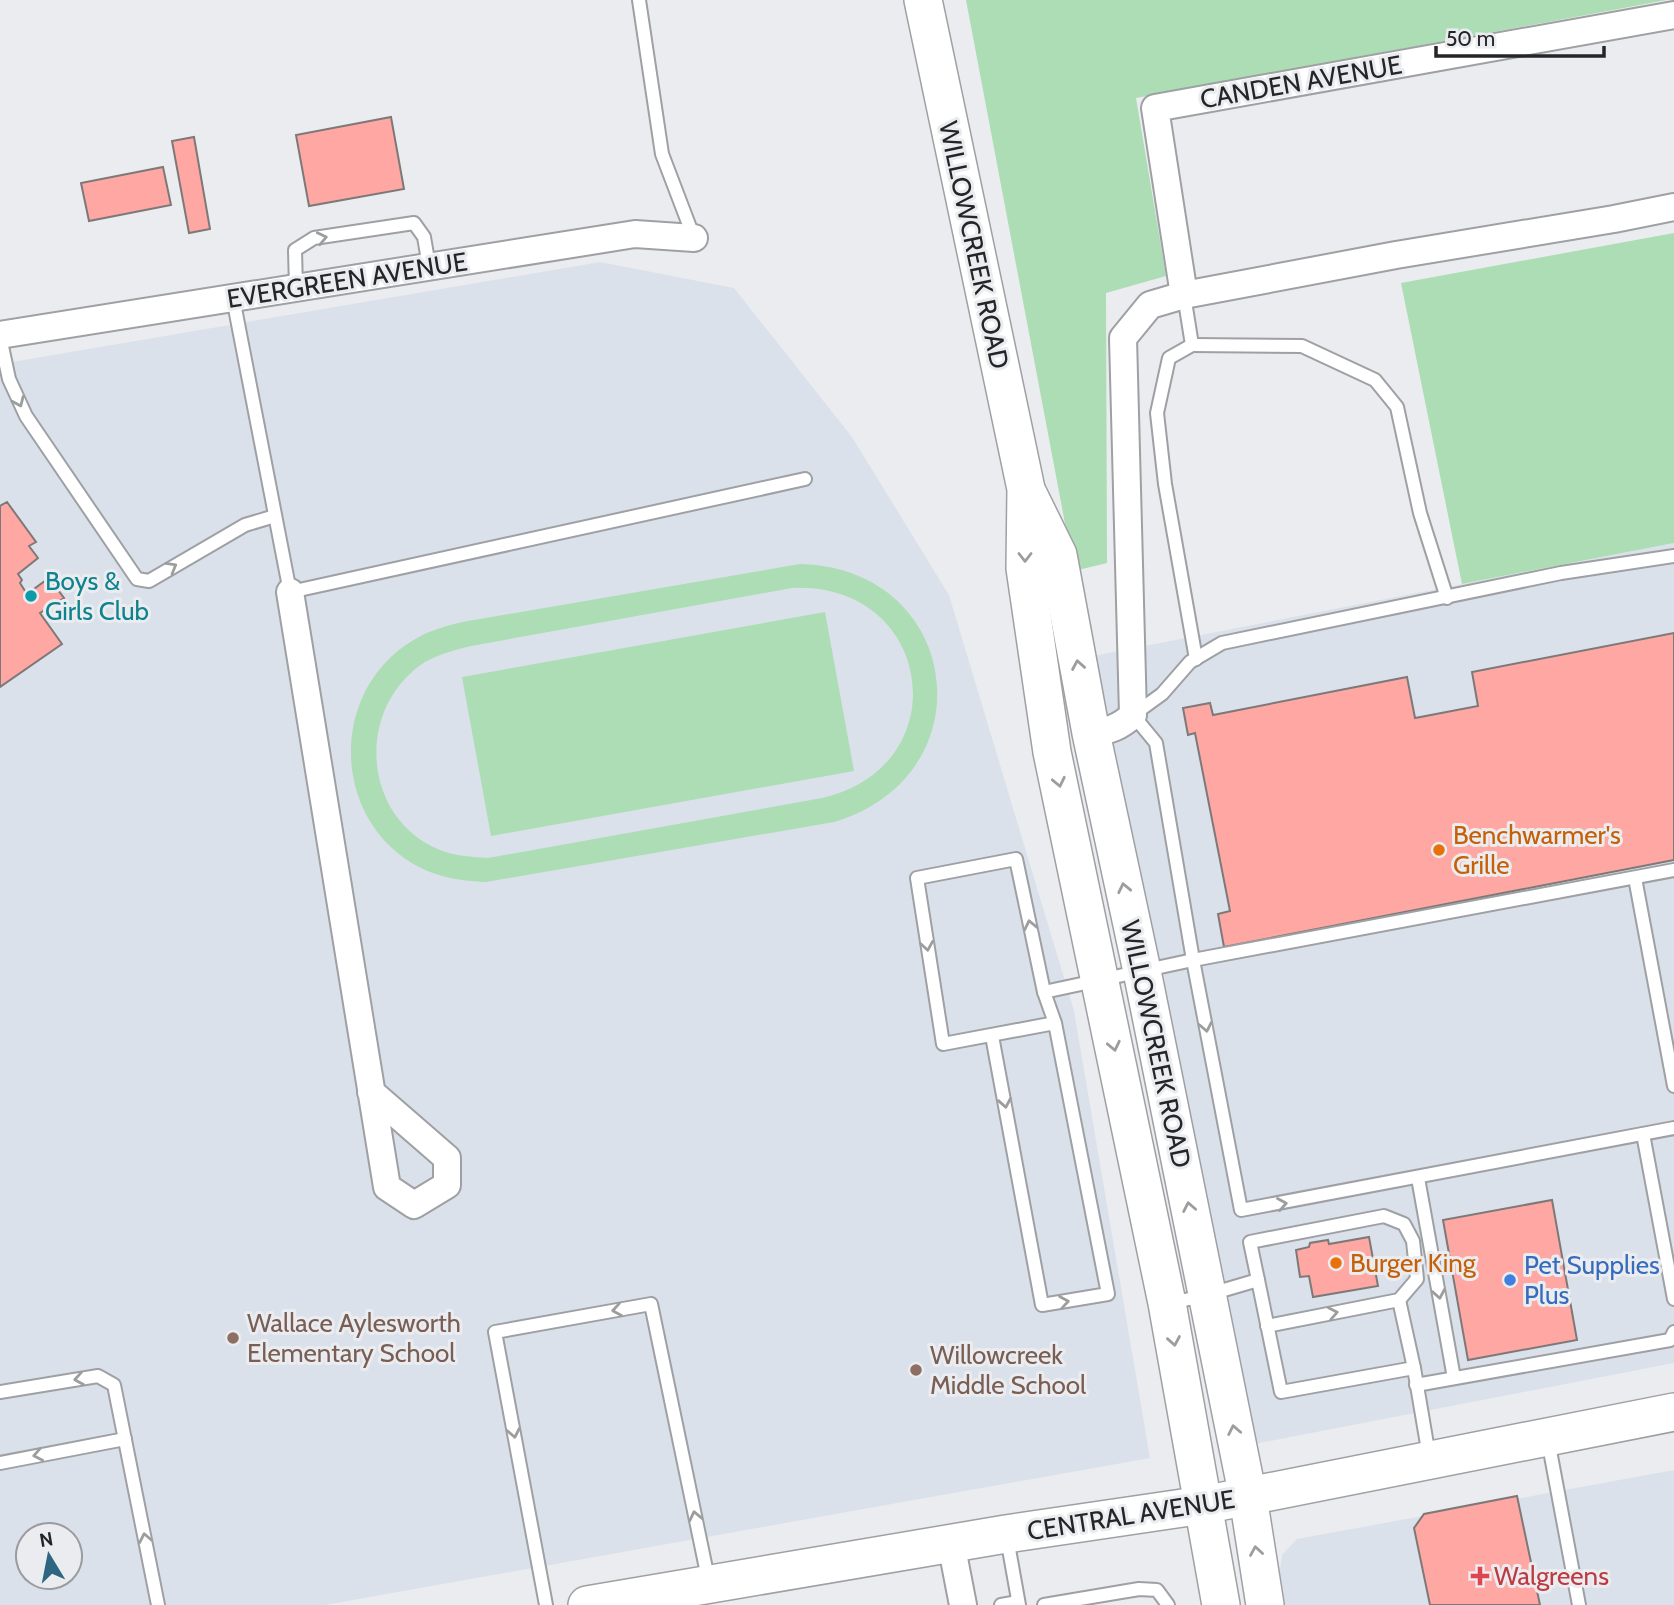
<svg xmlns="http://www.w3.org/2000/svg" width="1674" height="1605" viewBox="0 0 1674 1605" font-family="Cabin,sans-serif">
	<rect width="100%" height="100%" fill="#ebecef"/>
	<g fill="#dbe1ea" fill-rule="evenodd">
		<path d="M 600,262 L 734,288 L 852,437 L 949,595 L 1074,1011 L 1150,1458 L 325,1605 L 0,1605 L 0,364 ZM 28,1535 L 70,1535 L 70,1577 L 28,1577 Z"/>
		<path d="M 1674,543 L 1674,1363 L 1254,1444 L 1088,657 Z"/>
		<path d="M 1674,1470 L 1674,1605 L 1282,1605 L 1278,1584 L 1282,1555 L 1297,1539 Z"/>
	</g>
	<g fill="#acddb5" fill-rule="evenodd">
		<path d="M 966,0 L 1667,0 L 1136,98 L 1166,276 L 1106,293 L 1107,563 L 1074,571 Z"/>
		<path d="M 1674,233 L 1674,543 L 1462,584 L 1401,283 Z"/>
		<path d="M 800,564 C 963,568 989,776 834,822 L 486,882 C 462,881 440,878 419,867 C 331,821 328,692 412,641 C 429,630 448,625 468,621 ZM 792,588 C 935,582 959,767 822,798 L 488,858 C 471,857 456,856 440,850 C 361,818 355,707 425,662 C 439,654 455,650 471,646 Z"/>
		<path d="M 825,612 L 854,771 L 491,836 L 462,677 Z"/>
	</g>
	<g fill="#ffa7a2" stroke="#7d7979" stroke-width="2">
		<path d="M 391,117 L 404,189 L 309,206 L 296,135 Z"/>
		<path d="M 194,137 L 210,229 L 189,233 L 172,141 Z"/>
		<path d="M 163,167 L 171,205 L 89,221 L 81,183 Z"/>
		<path d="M 7,502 L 36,542 L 29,546 L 38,558 L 18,574 L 22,580 L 20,583 L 27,594 L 49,578 L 64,598 L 40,613 L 62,644 L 0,687 L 0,506 Z"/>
		<path d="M 1674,633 L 1674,860 L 1224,947 L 1218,914 L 1230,911 L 1195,733 L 1188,735 L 1183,708 L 1210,703 L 1213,715 L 1407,677 L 1415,718 L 1478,706 L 1472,672 Z"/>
		<path d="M 1552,1200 L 1577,1340 L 1468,1360 L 1443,1220 Z"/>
		<path d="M 1369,1237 L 1378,1286 L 1313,1297 L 1309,1276 L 1300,1277 L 1296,1250 L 1309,1247 L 1310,1243 L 1328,1240 L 1329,1244 Z"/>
		<path d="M 1517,1496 L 1540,1605 L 1430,1605 L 1414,1528 L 1424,1514 Z"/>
	</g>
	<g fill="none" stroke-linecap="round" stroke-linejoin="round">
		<defs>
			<g id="lane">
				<path d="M 639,0 L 662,154 L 694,238"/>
				<path d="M 296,288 L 295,250 L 314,238 L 414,223 L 424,237 L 429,266"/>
				<path d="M 1184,295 L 1192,345 L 1169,358 L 1157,413 L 1165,484 L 1196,659"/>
				<path d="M 233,298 L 290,592 L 805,479"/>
				<path d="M 0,337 L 9,379 L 26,416 L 137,579 L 149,581 L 245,525 L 275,516"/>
				<path d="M 1192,345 L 1302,346 L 1375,380 L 1397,407 L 1420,513 L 1447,598"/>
				<path d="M 1674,556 L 1561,573 L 1222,643 L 1190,662 L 1162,694 L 1133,715 L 1156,743 L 1193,960 L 1241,1210 L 1674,1128"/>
				<path d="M 1635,878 L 1674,1086"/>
				<path d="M 1044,992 L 1193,960 L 1674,870"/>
				<path d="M 992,1036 L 1042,1305 L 1108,1294 L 1055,1023 L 1044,992 L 1016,859 L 917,878 L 943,1044 L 1055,1023"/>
				<path d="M 1643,1134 L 1674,1299"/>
				<path d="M 1418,1178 L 1454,1378"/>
				<path d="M 1258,1280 L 1250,1242 L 1384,1216 L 1404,1224 L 1413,1241 L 1417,1279 L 1399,1300 L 1267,1326"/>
				<path d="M 1399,1300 L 1414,1368"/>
				<path d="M 1171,1303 L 1207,1295 L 1258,1280 L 1281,1392 L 1414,1368 L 1429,1456"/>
				<path d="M 1416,1385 L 1670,1340 L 1674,1332"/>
				<path d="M 0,1392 L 98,1376 L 114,1385 L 158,1605"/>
				<path d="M 1548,1440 L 1579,1605"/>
				<path d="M 0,1463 L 125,1439"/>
				<path d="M 1007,1538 L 1019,1605"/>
				<path d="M 546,1605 L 495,1332 L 651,1304 L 709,1583"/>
				<path d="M 1001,1605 L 1018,1602"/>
				<path d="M 1044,1605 L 1139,1589 L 1157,1590 L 1168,1605"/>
			</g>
			<g id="street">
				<path d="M 1184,295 L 1155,108 L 1674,15"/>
				<path d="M 0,335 L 635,234 L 694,238"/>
				<path d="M 290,592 L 387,1187 L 414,1205 L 447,1185 L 447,1158 L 371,1092"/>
				<path d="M 1091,733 C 1109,731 1120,727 1133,715 L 1123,338 L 1150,305 L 1184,295 L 1396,255 L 1614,219 L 1674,207"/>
				<path d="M 951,1543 L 963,1605"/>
			</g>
			<g id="secondary">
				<path d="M 923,0 L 1026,489 L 1025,568 L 1052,752 L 1167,1303 L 1221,1605"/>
				<path d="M 1029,496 L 1058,555 L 1091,733 L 1142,971 L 1248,1497 L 1265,1605"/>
				<path d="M 587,1605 L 1006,1534 L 1203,1505 L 1674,1412"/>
			</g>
		</defs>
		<use href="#lane" stroke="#9ea0a3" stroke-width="16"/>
		<use href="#street" stroke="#9ea0a3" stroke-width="30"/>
		<use href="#secondary" stroke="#9ea0a3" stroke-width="40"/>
		<use href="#lane" stroke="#fff" stroke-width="12"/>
		<use href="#street" stroke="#fff" stroke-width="26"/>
		<use href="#secondary" stroke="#fff" stroke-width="37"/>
	</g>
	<defs><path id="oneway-chevron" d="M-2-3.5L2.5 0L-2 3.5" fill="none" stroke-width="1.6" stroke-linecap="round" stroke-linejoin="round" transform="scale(1.75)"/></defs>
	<g stroke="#9c9d9d">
		<use href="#oneway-chevron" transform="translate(322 238) rotate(-12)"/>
		<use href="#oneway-chevron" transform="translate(19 402) rotate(66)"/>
		<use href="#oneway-chevron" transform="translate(1025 557) rotate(90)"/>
		<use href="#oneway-chevron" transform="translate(172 567) rotate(-30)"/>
		<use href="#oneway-chevron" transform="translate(1078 665) rotate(-100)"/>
		<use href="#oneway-chevron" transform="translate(1059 782) rotate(78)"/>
		<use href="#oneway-chevron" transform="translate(1124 888) rotate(-102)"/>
		<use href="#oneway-chevron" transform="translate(1030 925) rotate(-102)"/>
		<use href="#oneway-chevron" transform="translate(927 946) rotate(81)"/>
		<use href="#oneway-chevron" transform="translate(1206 1027) rotate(79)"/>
		<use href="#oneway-chevron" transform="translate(1114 1046) rotate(78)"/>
		<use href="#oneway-chevron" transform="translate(1005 1103) rotate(80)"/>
		<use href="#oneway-chevron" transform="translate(1282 1204) rotate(-10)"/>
		<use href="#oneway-chevron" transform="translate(1189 1207) rotate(-101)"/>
		<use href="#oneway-chevron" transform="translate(1439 1294) rotate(80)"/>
		<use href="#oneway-chevron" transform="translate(1064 1302) rotate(-9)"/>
		<use href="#oneway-chevron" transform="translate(617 1310) rotate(170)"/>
		<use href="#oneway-chevron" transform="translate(1333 1313) rotate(-11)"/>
		<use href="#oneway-chevron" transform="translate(1174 1341) rotate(80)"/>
		<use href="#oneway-chevron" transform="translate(79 1379) rotate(170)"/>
		<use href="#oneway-chevron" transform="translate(1234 1430) rotate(-101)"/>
		<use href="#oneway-chevron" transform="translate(514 1433) rotate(79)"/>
		<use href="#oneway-chevron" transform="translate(38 1455) rotate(169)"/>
		<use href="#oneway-chevron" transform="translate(695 1516) rotate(-102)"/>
		<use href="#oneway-chevron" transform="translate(145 1538) rotate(-101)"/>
		<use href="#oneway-chevron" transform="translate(1256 1551) rotate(-99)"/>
	</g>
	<circle fill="#0f9aa8" stroke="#ebecef" stroke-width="2.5" cx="31" cy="596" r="7"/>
	<g fill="#e8710a" stroke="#ebecef" stroke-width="2.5">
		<circle cx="1439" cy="850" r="7"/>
		<circle cx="1336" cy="1263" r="7"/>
	</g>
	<circle fill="#3f7fe0" stroke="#ebecef" stroke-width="2.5" cx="1510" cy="1280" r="7"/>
	<g fill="#8d6e63" stroke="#ebecef" stroke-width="2.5">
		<circle cx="233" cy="1338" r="7"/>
		<circle cx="916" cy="1370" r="7"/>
	</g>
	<path fill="#e0444e" stroke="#ebecef" stroke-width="2.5" d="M1476.5 1565.5h7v7h7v7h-7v7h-7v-7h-7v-7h7z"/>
	<g text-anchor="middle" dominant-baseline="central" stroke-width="6" stroke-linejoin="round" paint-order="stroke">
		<g font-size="26" fill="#242526" stroke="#ebecef">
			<text transform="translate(1301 82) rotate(-10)">CANDEN AVENUE</text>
			<text transform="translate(974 245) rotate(78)">WILLOWCREEK ROAD</text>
			<text transform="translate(347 280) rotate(-9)">EVERGREEN AVENUE</text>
			<text transform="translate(1156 1044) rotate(78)">WILLOWCREEK ROAD</text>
			<text transform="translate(1131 1515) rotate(-9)">CENTRAL AVENUE</text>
		</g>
		<g font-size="26" fill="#0d838f" stroke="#ebecef" text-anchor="start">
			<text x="45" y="581">Boys &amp;<tspan x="45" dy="30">Girls Club</tspan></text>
		</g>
		<g font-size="26" fill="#c56008" stroke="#ebecef" text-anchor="start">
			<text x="1453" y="835">Benchwarmer's<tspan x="1453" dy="30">Grille</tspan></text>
			<text x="1350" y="1263">Burger King</text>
		</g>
		<g font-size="26" fill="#366cbe" stroke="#ebecef" text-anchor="start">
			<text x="1524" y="1265">Pet Supplies<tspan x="1524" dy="30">Plus</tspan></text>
		</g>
		<g font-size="26" fill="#785e54" stroke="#ebecef" text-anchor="start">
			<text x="247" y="1323">Wallace Aylesworth<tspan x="247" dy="30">Elementary School</tspan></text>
			<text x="930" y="1355">Willowcreek<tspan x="930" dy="30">Middle School</tspan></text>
		</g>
		<g font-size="26" fill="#be3a42" stroke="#ebecef" text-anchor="start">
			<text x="1494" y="1576">Walgreens</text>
		</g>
	</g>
	<g transform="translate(49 1556) rotate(350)"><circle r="33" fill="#ebecef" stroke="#9b9c9f" stroke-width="2"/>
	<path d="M0-5L12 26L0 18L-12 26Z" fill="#2e6580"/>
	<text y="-10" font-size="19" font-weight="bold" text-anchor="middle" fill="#242526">N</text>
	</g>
	<path d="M1436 46v10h168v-10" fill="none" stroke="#242526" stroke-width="3.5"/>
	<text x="1446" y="46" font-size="21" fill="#242526" stroke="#ebecef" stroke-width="5" paint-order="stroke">50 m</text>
</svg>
